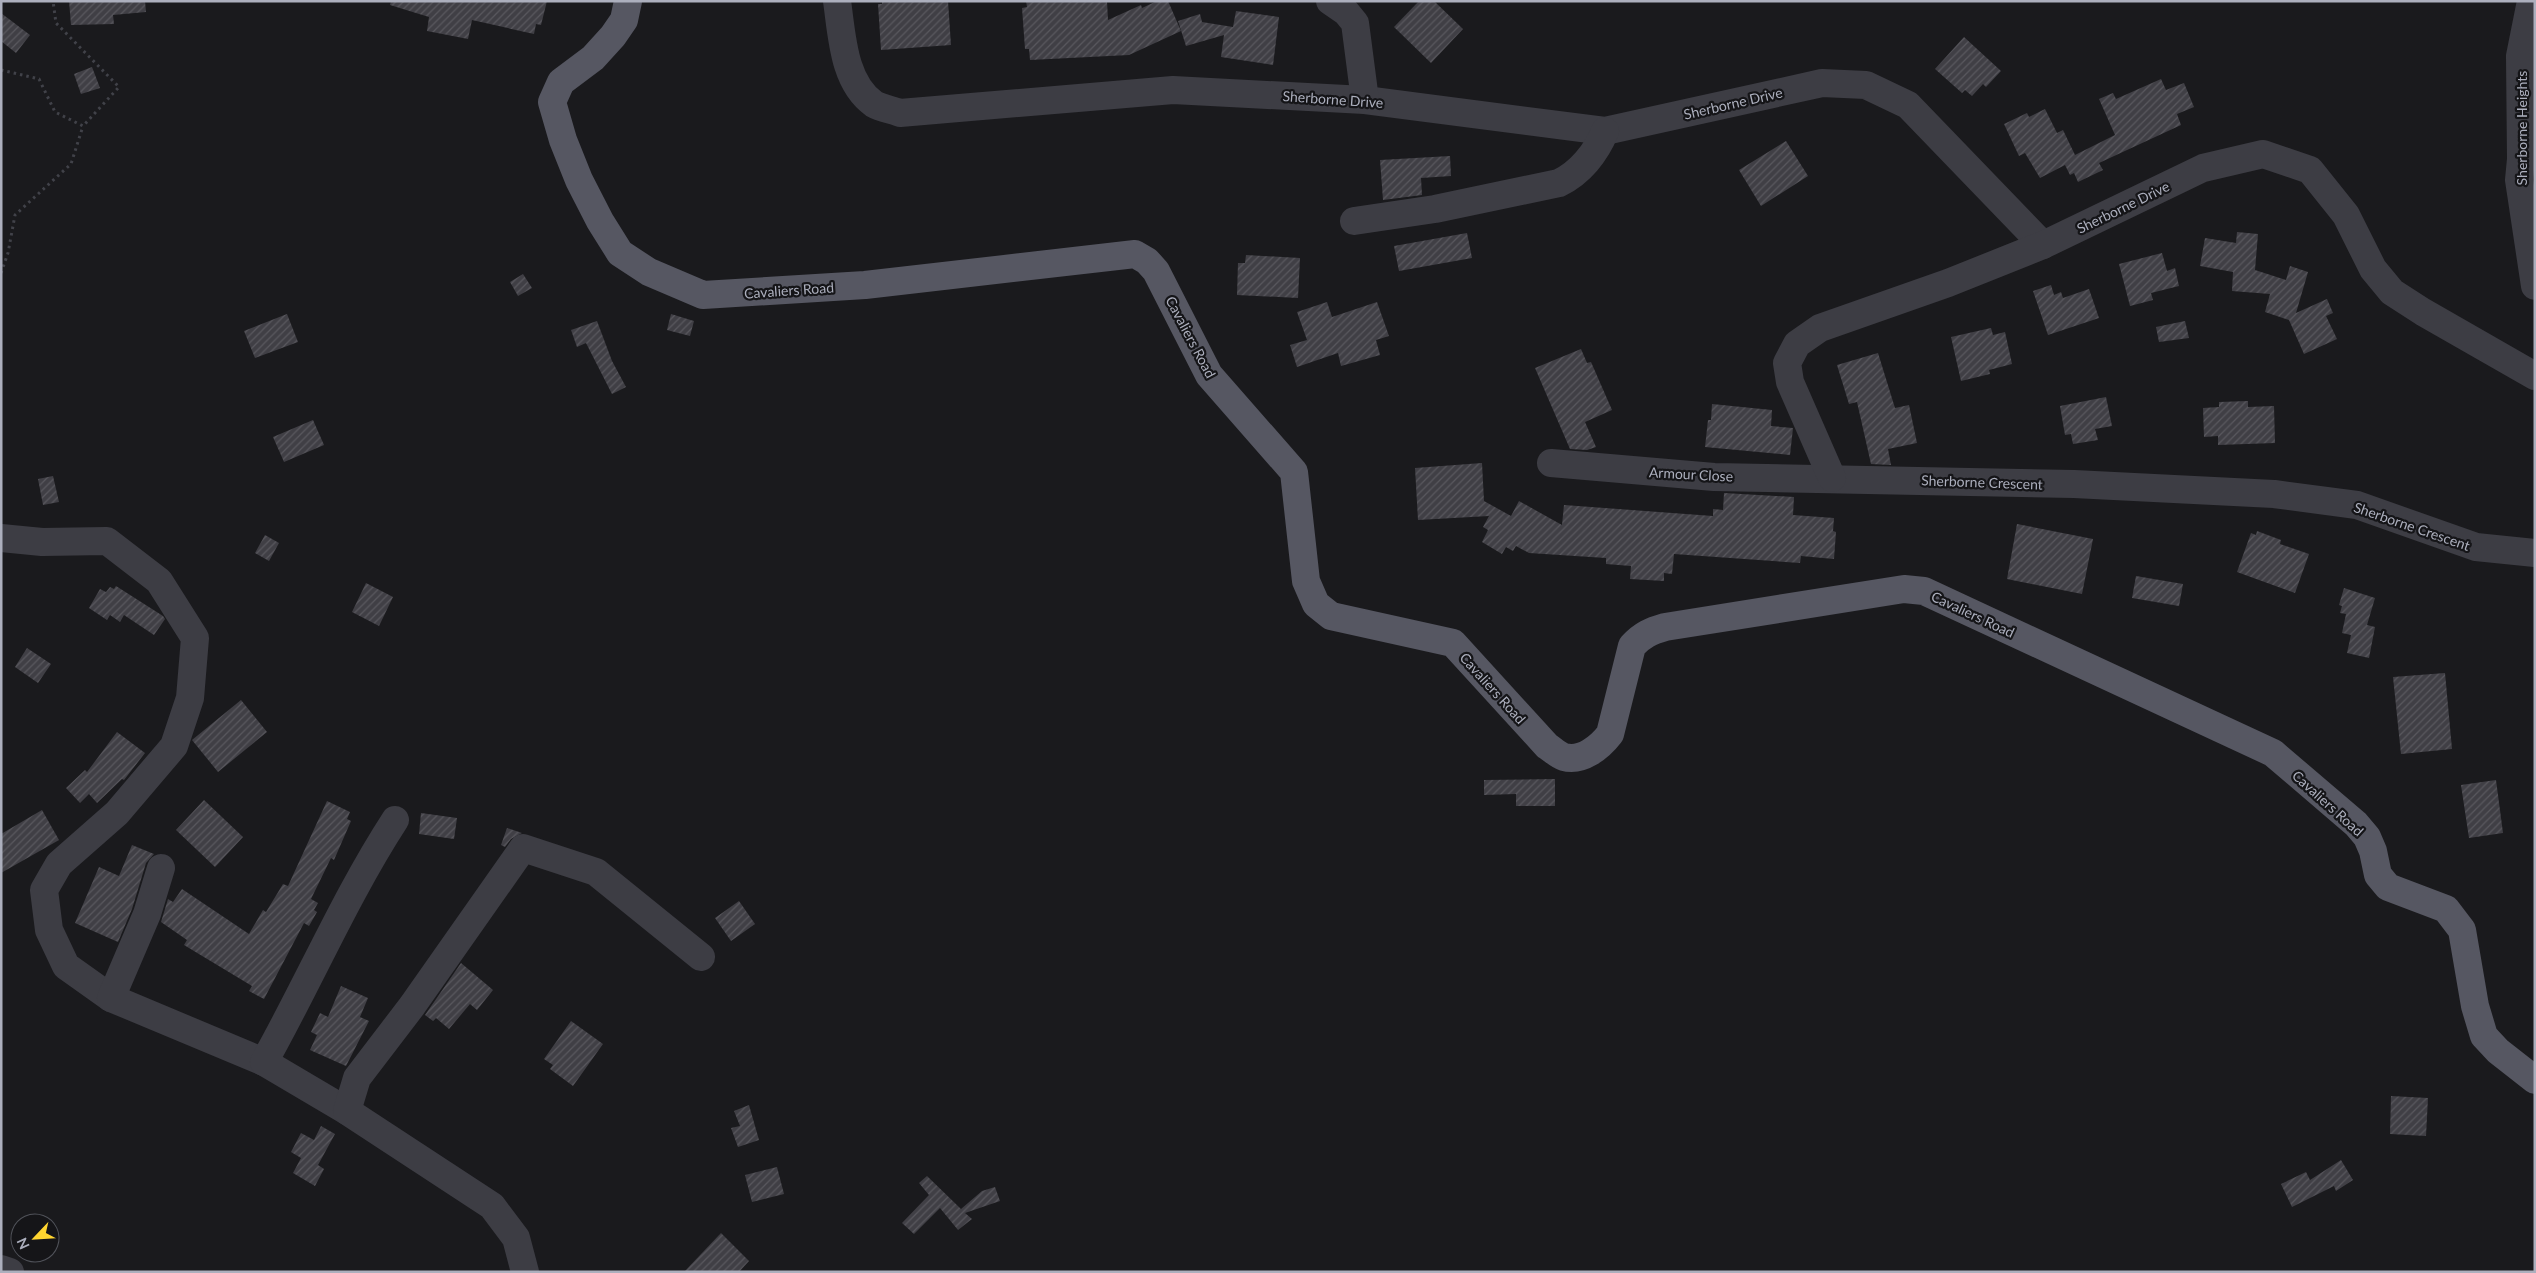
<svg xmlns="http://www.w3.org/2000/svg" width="2536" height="1273" viewBox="0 0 2536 1273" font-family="Lato,sans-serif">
	<defs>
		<pattern id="building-hatch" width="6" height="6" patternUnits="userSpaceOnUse" patternTransform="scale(1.25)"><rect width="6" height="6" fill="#403f45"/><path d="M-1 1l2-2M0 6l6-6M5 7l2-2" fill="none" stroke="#59585e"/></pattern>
	</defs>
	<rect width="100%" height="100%" fill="#1a1a1d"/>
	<g fill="url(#building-hatch)">
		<path d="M 69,1 L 145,1 L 146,12 L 113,15 L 114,24 L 71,25 Z"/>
		<path d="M 391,1 L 547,1 L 541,25 L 536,24 L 534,34 L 472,20 L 468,39 L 427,31 L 429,17 L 390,5 Z"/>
		<path d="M 882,1 L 948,1 L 951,45 L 881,50 L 878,4 L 882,4 Z"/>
		<path d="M 1026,1 L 1107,1 L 1108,20 L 1141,5 L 1142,8 L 1157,1 L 1168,1 L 1181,31 L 1129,55 L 1030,60 L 1029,49 L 1025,49 L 1022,8 L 1027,7 Z"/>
		<path d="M 1419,1 L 1434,1 L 1463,29 L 1431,63 L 1394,27 Z"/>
		<path d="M 1236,11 L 1279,17 L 1273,65 L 1221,57 L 1224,35 L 1186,46 L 1178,21 L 1200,14 L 1202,22 L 1233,27 Z"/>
		<path d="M 1,13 L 30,35 L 16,53 L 1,41 Z"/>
		<path d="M 1964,37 L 2001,71 L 1986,87 L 1983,84 L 1972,96 L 1965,90 L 1962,93 L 1935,69 Z"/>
		<path d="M 92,67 L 100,88 L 81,94 L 74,74 Z"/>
		<path d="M 2161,79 L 2166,90 L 2184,83 L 2194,107 L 2177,114 L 2181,125 L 2099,163 L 2103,170 L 2078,182 L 2074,173 L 2070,175 L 2065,165 L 2040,178 L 2025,153 L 2019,156 L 2004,124 L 2027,113 L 2029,117 L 2045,109 L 2057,133 L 2063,130 L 2075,155 L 2115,135 L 2099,99 L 2113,93 L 2116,99 Z"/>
		<path d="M 1786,141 L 1808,176 L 1761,206 L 1739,170 Z"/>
		<path d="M 1450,156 L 1451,176 L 1421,178 L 1422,195 L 1383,200 L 1380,160 Z"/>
		<path d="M 2237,232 L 2258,234 L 2255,270 L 2286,280 L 2290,266 L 2308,272 L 2296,313 L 2327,299 L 2333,313 L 2326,316 L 2337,339 L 2304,354 L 2289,320 L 2265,312 L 2270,294 L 2232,291 L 2233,272 L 2200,266 L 2205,238 L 2236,243 Z"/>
		<path d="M 1467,233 L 1472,258 L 1399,271 L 1394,246 Z"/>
		<path d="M 2162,253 L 2167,271 L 2175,268 L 2179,286 L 2151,293 L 2153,300 L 2130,306 L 2119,264 Z"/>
		<path d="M 1246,255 L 1300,258 L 1298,298 L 1237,295 L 1238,263 L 1245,263 Z"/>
		<path d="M 523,274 L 532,288 L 518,296 L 510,282 Z"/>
		<path d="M 2051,285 L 2054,295 L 2061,292 L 2063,298 L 2089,289 L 2099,318 L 2048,335 L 2033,291 Z"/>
		<path d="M 1327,302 L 1332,317 L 1377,302 L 1389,336 L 1376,340 L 1380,355 L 1341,366 L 1338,353 L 1297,367 L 1290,345 L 1307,340 L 1297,312 Z"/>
		<path d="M 287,314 L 298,342 L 255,358 L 244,331 Z"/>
		<path d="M 671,314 L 694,321 L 690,336 L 667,330 Z"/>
		<path d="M 597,321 L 612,361 L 626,387 L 612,394 L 586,343 L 577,347 L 571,330 Z"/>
		<path d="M 2185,321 L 2189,338 L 2159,342 L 2156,327 Z"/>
		<path d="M 1991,328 L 1993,335 L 2005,332 L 2012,364 L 1989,370 L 1990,374 L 1961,381 L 1951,337 Z"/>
		<path d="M 1581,349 L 1587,363 L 1591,362 L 1612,410 L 1585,422 L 1596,447 L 1587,450 L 1570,449 L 1535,368 Z"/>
		<path d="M 1878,353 L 1895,408 L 1909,405 L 1917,443 L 1888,449 L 1891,465 L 1871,464 L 1857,402 L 1849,404 L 1837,365 Z"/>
		<path d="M 2106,397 L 2112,426 L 2095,429 L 2098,440 L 2073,444 L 2071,434 L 2065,435 L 2060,406 Z"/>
		<path d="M 2248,401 L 2248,407 L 2274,406 L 2275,443 L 2218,445 L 2218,436 L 2204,437 L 2203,408 L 2219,407 L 2219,402 Z"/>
		<path d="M 1712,404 L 1772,410 L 1771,426 L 1793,428 L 1790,455 L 1705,447 L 1708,420 L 1711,420 Z"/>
		<path d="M 313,420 L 324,445 L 284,462 L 273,437 Z"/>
		<path d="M 1482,463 L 1484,501 L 1511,516 L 1519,501 L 1562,525 L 1564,505 L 1713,516 L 1713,509 L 1723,510 L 1724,493 L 1794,497 L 1793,515 L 1834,518 L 1833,531 L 1836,532 L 1834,559 L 1801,556 L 1800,563 L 1674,554 L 1672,574 L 1664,573 L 1664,581 L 1630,579 L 1631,566 L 1606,564 L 1606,558 L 1529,553 L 1516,546 L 1513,551 L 1506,547 L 1502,554 L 1482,542 L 1488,530 L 1483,527 L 1489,516 L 1418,520 L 1415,468 Z"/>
		<path d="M 53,476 L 59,502 L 43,505 L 38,479 Z"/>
		<path d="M 2017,524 L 2093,539 L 2082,594 L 2007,579 Z"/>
		<path d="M 2257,531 L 2281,540 L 2280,544 L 2309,554 L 2295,593 L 2237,572 L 2251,533 L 2256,535 Z"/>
		<path d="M 265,535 L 279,543 L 269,561 L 255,553 Z"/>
		<path d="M 2136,576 L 2183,584 L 2179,606 L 2132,598 Z"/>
		<path d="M 366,583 L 393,597 L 379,626 L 352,612 Z"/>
		<path d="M 116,586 L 163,616 L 165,619 L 154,635 L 124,615 L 120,622 L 110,615 L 107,620 L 89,608 L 100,589 L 106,592 L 110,587 L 114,589 Z"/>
		<path d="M 2344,588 L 2375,598 L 2367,625 L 2375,627 L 2369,658 L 2347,653 L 2351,635 L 2342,633 L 2346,614 L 2340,613 L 2342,606 L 2339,605 Z"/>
		<path d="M 27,648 L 51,664 L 38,683 L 15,667 Z"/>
		<path d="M 2445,673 L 2452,749 L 2401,754 L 2393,677 Z"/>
		<path d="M 241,700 L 267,732 L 218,772 L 192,740 Z"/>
		<path d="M 117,732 L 145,753 L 124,780 L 122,779 L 97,803 L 89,794 L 80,803 L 66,788 L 85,770 L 87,772 Z"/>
		<path d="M 1555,779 L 1555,806 L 1516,806 L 1516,794 L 1484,795 L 1484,780 Z"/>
		<path d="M 2496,780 L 2503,833 L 2469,838 L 2461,785 Z"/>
		<path d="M 204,800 L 243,837 L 215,867 L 176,830 Z"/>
		<path d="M 327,801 L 350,812 L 347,819 L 351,821 L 334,860 L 331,858 L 311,899 L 318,903 L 314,910 L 317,912 L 309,926 L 304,923 L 264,999 L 249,991 L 252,986 L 184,945 L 187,940 L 161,922 L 168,899 L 173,902 L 182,889 L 249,934 L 263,910 L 266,912 L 283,884 L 288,886 Z"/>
		<path d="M 42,810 L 59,840 L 1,873 L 1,834 Z"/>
		<path d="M 421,813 L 457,818 L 454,839 L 419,834 Z"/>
		<path d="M 507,828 L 522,833 L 511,839 L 505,847 L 501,845 Z"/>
		<path d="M 132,845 L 154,854 L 146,863 L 132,909 L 118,942 L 75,923 L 99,867 L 119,876 Z"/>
		<path d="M 739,901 L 755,924 L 731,941 L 715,918 Z"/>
		<path d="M 461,963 L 493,990 L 477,1010 L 470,1004 L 449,1029 L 436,1018 L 433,1021 L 425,1015 Z"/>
		<path d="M 341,986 L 368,998 L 360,1017 L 369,1021 L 346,1066 L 310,1050 L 317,1035 L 311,1032 L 320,1013 L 328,1017 Z"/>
		<path d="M 571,1021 L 603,1044 L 573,1086 L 550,1069 L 553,1065 L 544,1059 Z"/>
		<path d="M 2391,1096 L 2428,1098 L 2426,1136 L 2390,1134 Z"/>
		<path d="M 749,1105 L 759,1140 L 738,1147 L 731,1128 L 740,1126 L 734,1111 Z"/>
		<path d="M 321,1126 L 335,1134 L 318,1165 L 324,1169 L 315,1186 L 293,1173 L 301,1158 L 291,1152 L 301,1133 L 314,1140 Z"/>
		<path d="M 2341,1160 L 2353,1180 L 2336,1191 L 2334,1186 L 2292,1207 L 2281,1184 L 2306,1172 L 2310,1180 Z"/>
		<path d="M 777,1167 L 784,1194 L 752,1202 L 745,1175 Z"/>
		<path d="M 927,1176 L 961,1209 L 982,1191 L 995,1187 L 1000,1201 L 965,1213 L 972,1219 L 958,1230 L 940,1208 L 914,1234 L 902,1223 L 929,1195 L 919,1183 Z"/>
		<path d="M 721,1233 L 749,1261 L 739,1272 L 684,1272 Z"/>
	</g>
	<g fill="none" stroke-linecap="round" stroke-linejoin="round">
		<g stroke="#414249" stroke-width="3" stroke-dasharray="2.5 4" stroke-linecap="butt">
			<path d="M 1,70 L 39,79 L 55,112 L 83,126 L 119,87 L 56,23 L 53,1"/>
			<path d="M 1,273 L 8,253 L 15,215 L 71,164 L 83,126"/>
		</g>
		<g stroke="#3d3d44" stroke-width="28">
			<path d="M 837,1 C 842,35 843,82 874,104 C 881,108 892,110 900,113 L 1173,90 L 1365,100 L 1605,131 L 1822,83 L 1866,85 L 1908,105 L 2043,245"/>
			<path d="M 1330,1 L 1346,12 L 1355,23 L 1365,100"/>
			<path d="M 2531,1 L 2520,56 L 2521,159 L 2519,180 L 2535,286"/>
			<path d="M 1354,221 L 1435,209 L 1559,183 C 1580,173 1596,153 1605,131"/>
			<path d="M 1551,463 L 1714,477 L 2074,484 L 2274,494 L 2357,505 L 2476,547 L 2535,553"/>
			<path d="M 1832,478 L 1790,382 L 1787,363 L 1797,344 L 1820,328 L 1948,283 L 2043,245 L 2203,168 L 2263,154 L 2310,170 L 2346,215 L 2373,269 L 2392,292 L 2423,312 L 2535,376"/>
			<path d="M 1,538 L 42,542 L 107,541 L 159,581 L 195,638 L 190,698 L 174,746 L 117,813 L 59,864 L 44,890 L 49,930 L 66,966 L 111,998"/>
			<path d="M 161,868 L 147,914 L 111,998 L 264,1062"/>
			<path d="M 347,1111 L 264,1062 C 309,982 345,897 395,820"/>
			<path d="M 1,1269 L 10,1272"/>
			<path d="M 525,1272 L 516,1238 L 492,1206 L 347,1111 L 357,1078 L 412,1006 L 523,848 L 596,872 L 701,957"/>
		</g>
		<path stroke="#565762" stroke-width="28" d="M 628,1 L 624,20 L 613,36 L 593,58 L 561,82 L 552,102 L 563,140 L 579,180 L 600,221 L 620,253 L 649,272 L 703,295 L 865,285 L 1135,254 L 1147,261 L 1156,271 L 1209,375 L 1294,472 L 1306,581 L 1316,604 L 1331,616 L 1453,643 L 1547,746 C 1552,749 1558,755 1564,757 C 1582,762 1600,747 1610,734 L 1632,646 C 1642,635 1651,631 1665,627 L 1904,589 L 1924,591 L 2273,753 L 2356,824 L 2367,837 L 2373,851 L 2378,875 L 2388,887 L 2446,909 L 2462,930 L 2475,1006 L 2484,1036 L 2498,1051 L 2535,1080"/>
	</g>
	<g text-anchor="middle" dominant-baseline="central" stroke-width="4.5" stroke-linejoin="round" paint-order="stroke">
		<g font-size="14" fill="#acafbd" stroke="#151518">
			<text transform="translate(1333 99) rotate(4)">Sherborne Drive</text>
			<text transform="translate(1733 103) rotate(-13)">Sherborne Drive</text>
			<text transform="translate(2521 128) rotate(-90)">Sherborne Heights</text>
			<text transform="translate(2123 207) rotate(-26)">Sherborne Drive</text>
			<text transform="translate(789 290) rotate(-4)">Cavaliers Road</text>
			<text transform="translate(1191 337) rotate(62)">Cavaliers Road</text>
			<text transform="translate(1691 474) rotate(3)">Armour Close</text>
			<text transform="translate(1982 482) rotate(2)">Sherborne Crescent</text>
			<text transform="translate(2412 526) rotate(19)">Sherborne Crescent</text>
			<text transform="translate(1973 614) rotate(25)">Cavaliers Road</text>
			<text transform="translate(1493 688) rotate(48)">Cavaliers Road</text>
			<text transform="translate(2328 803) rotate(42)">Cavaliers Road</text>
		</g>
	</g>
	<rect width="2536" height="1273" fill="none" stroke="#acafbd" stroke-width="5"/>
	<g transform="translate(35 1238) rotate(245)"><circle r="24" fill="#151518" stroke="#51535a"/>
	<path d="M0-4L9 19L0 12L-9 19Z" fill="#ffd530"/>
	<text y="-8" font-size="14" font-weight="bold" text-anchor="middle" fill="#acafbd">N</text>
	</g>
</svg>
